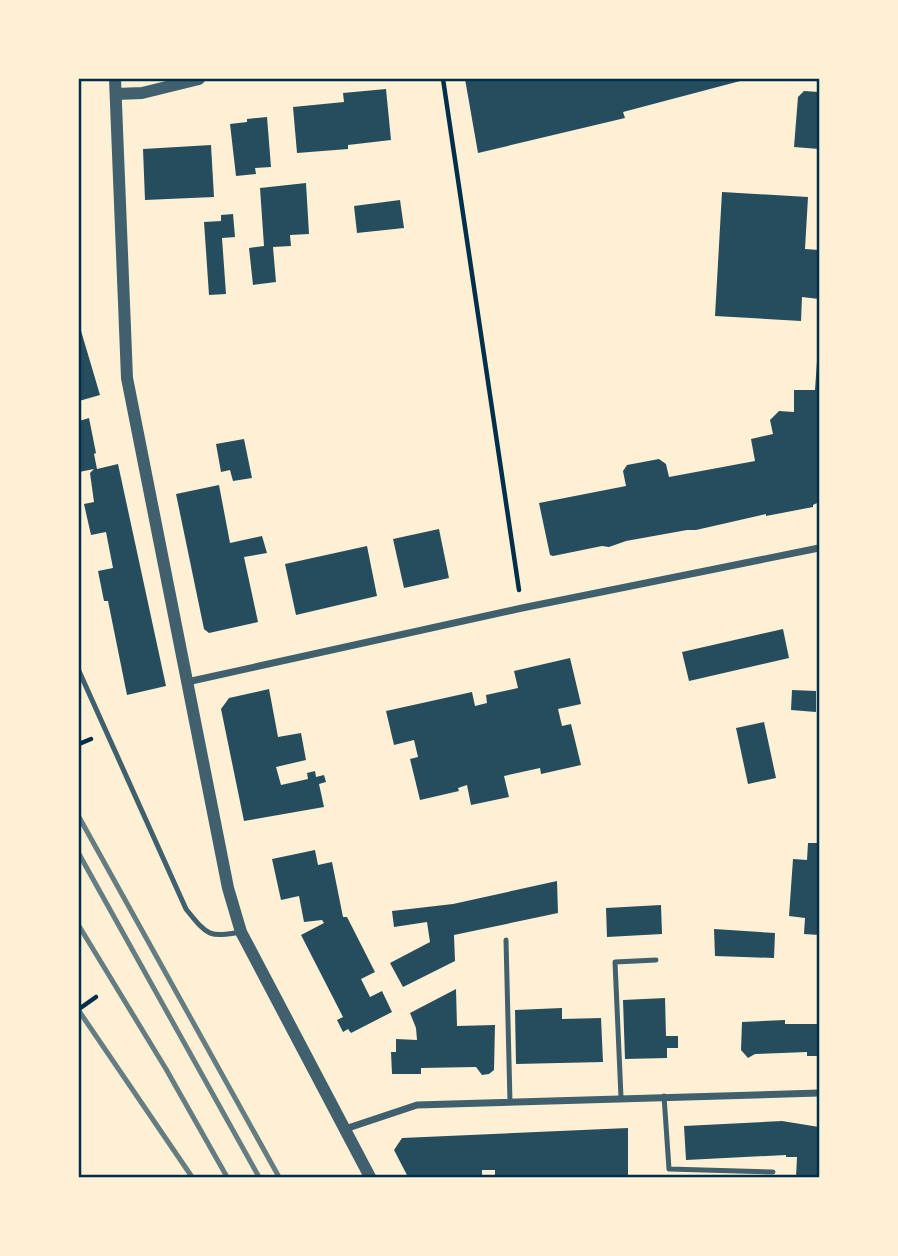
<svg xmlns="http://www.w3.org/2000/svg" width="898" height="1256" viewBox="0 0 898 1256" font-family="Merriweather,serif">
	<rect width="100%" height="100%" fill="#fdf0d5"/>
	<g fill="#264d5e">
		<path d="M 465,79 L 744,79 L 744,80 L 623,112 L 625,118 L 478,153 Z"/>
		<path d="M 386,89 L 391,140 L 348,145 L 348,149 L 297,153 L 293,107 L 344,102 L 343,93 Z"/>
		<path d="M 804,91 L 819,92 L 819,149 L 794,147 L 798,97 Z"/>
		<path d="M 267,117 L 271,167 L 255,168 L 256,174 L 236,176 L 230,124 L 247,122 L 247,119 Z"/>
		<path d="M 211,145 L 214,197 L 145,200 L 143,149 Z"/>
		<path d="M 306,183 L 309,234 L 290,235 L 291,246 L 273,247 L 276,282 L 253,285 L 249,248 L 264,246 L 260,188 Z"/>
		<path d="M 722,192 L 808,197 L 805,249 L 819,250 L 819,299 L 802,297 L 801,321 L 715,316 Z"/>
		<path d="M 400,200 L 404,228 L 357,233 L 354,206 Z"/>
		<path d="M 233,214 L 235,237 L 222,238 L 226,294 L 209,295 L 204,222 L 221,221 L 221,215 Z"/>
		<path d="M 79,324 L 100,395 L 79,401 Z"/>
		<path d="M 817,361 L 819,361 L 819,502 L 813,505 L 813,507 L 766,516 L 766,514 L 696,530 L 687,530 L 626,541 L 609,547 L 602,546 L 553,556 L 550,555 L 539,503 L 626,486 L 623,471 L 627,465 L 659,459 L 666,464 L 669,477 L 755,461 L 751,439 L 773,434 L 770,420 L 779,411 L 794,412 L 794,390 L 815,390 Z"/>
		<path d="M 89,418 L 96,453 L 94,454 L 97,469 L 118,464 L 166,686 L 127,695 L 108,601 L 104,601 L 98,571 L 113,568 L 106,532 L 91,535 L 84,504 L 94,502 L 90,473 L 94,469 L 79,472 L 79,421 Z"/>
		<path d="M 244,439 L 252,478 L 233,481 L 230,470 L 221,472 L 216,444 Z"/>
		<path d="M 219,485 L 230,543 L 262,536 L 267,553 L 244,557 L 258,622 L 209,633 L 204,629 L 176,494 Z"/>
		<path d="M 439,529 L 449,578 L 404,588 L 393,539 Z"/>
		<path d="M 367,546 L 377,596 L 296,615 L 285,564 Z"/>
		<path d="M 783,629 L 789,658 L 689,681 L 682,652 Z"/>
		<path d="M 570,658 L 581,704 L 558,709 L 562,726 L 571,724 L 581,765 L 541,774 L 540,768 L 504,776 L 509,797 L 471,805 L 467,785 L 458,788 L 459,791 L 420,800 L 410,759 L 418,757 L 414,740 L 394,745 L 386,711 L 472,692 L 475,706 L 487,703 L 486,695 L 518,688 L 514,671 Z"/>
		<path d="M 269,689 L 278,737 L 301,733 L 306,760 L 276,767 L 281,785 L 308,779 L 307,773 L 315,771 L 316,777 L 324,775 L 326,782 L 319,784 L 324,807 L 244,821 L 221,709 L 229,698 Z"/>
		<path d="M 792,690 L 816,691 L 816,712 L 791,710 Z"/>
		<path d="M 764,722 L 776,778 L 748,784 L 736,728 Z"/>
		<path d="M 808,843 L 819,843 L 819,935 L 804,934 L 805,918 L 789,916 L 793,859 L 807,860 Z"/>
		<path d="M 315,850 L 318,865 L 332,862 L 343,917 L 347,917 L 375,972 L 361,979 L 370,997 L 382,991 L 392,1012 L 351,1033 L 348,1029 L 343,1032 L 337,1020 L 343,1017 L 301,935 L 324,923 L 322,920 L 304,922 L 299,896 L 281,900 L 272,859 Z"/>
		<path d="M 557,881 L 558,913 L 454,935 L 455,961 L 403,987 L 390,963 L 430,942 L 427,922 L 394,927 L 392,911 L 453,904 Z"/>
		<path d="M 661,905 L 662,934 L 607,937 L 606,908 Z"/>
		<path d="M 714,929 L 775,933 L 774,958 L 715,956 Z"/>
		<path d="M 456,989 L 457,1026 L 495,1025 L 494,1070 L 489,1074 L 482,1075 L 476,1067 L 421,1068 L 421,1074 L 392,1074 L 391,1052 L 396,1052 L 396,1039 L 417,1040 L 416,1028 L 410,1013 Z"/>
		<path d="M 665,998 L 666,1036 L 678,1036 L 678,1048 L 667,1048 L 667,1058 L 625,1059 L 623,1000 Z"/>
		<path d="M 562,1008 L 562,1019 L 601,1018 L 603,1062 L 516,1064 L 515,1010 Z"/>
		<path d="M 785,1020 L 785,1024 L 819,1024 L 819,1056 L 807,1056 L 807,1052 L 755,1054 L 748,1058 L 741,1050 L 742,1022 Z"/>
		<path d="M 782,1121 L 819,1127 L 819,1177 L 796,1177 L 797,1157 L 786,1157 L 786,1155 L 686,1160 L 684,1126 Z"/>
		<path d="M 628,1128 L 628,1177 L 495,1177 L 495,1170 L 482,1170 L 482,1177 L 408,1177 L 394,1150 L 402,1138 Z"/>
	</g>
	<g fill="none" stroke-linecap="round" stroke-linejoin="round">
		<g stroke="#003049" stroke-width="4.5">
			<path d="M 443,79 L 519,590"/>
			<path d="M 79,744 L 91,739"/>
			<path d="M 79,1009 L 96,997"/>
		</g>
		<g stroke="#3f606c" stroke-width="5">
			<path d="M 79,671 L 186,909 C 207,935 208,938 241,932"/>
			<path d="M 506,940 L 510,1102"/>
			<path d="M 664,1096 L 669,1169 L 773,1172"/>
			<path d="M 621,1097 L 615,962 L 656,960"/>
		</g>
		<g stroke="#3f606c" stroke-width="7">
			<path d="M 187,682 L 522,608 L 819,548"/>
			<path d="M 345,1129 L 417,1105 L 819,1093"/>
		</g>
		<g stroke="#3f606c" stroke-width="12">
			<path d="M 115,79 L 127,378 L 228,888 L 241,932 L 370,1177"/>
			<path d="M 116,94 L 142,93 L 199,79"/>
		</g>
		<g stroke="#657d81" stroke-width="5">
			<path d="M 79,817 L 279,1177"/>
			<path d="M 79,854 L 259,1177"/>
			<path d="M 79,926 L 166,1069 L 227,1177"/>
			<path d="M 79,1011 L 192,1177"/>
		</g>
	</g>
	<rect width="898" height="1256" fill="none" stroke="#fdf0d5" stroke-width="161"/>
	<rect x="80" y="80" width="738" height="1096" fill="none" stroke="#003049" stroke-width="2.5"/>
</svg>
